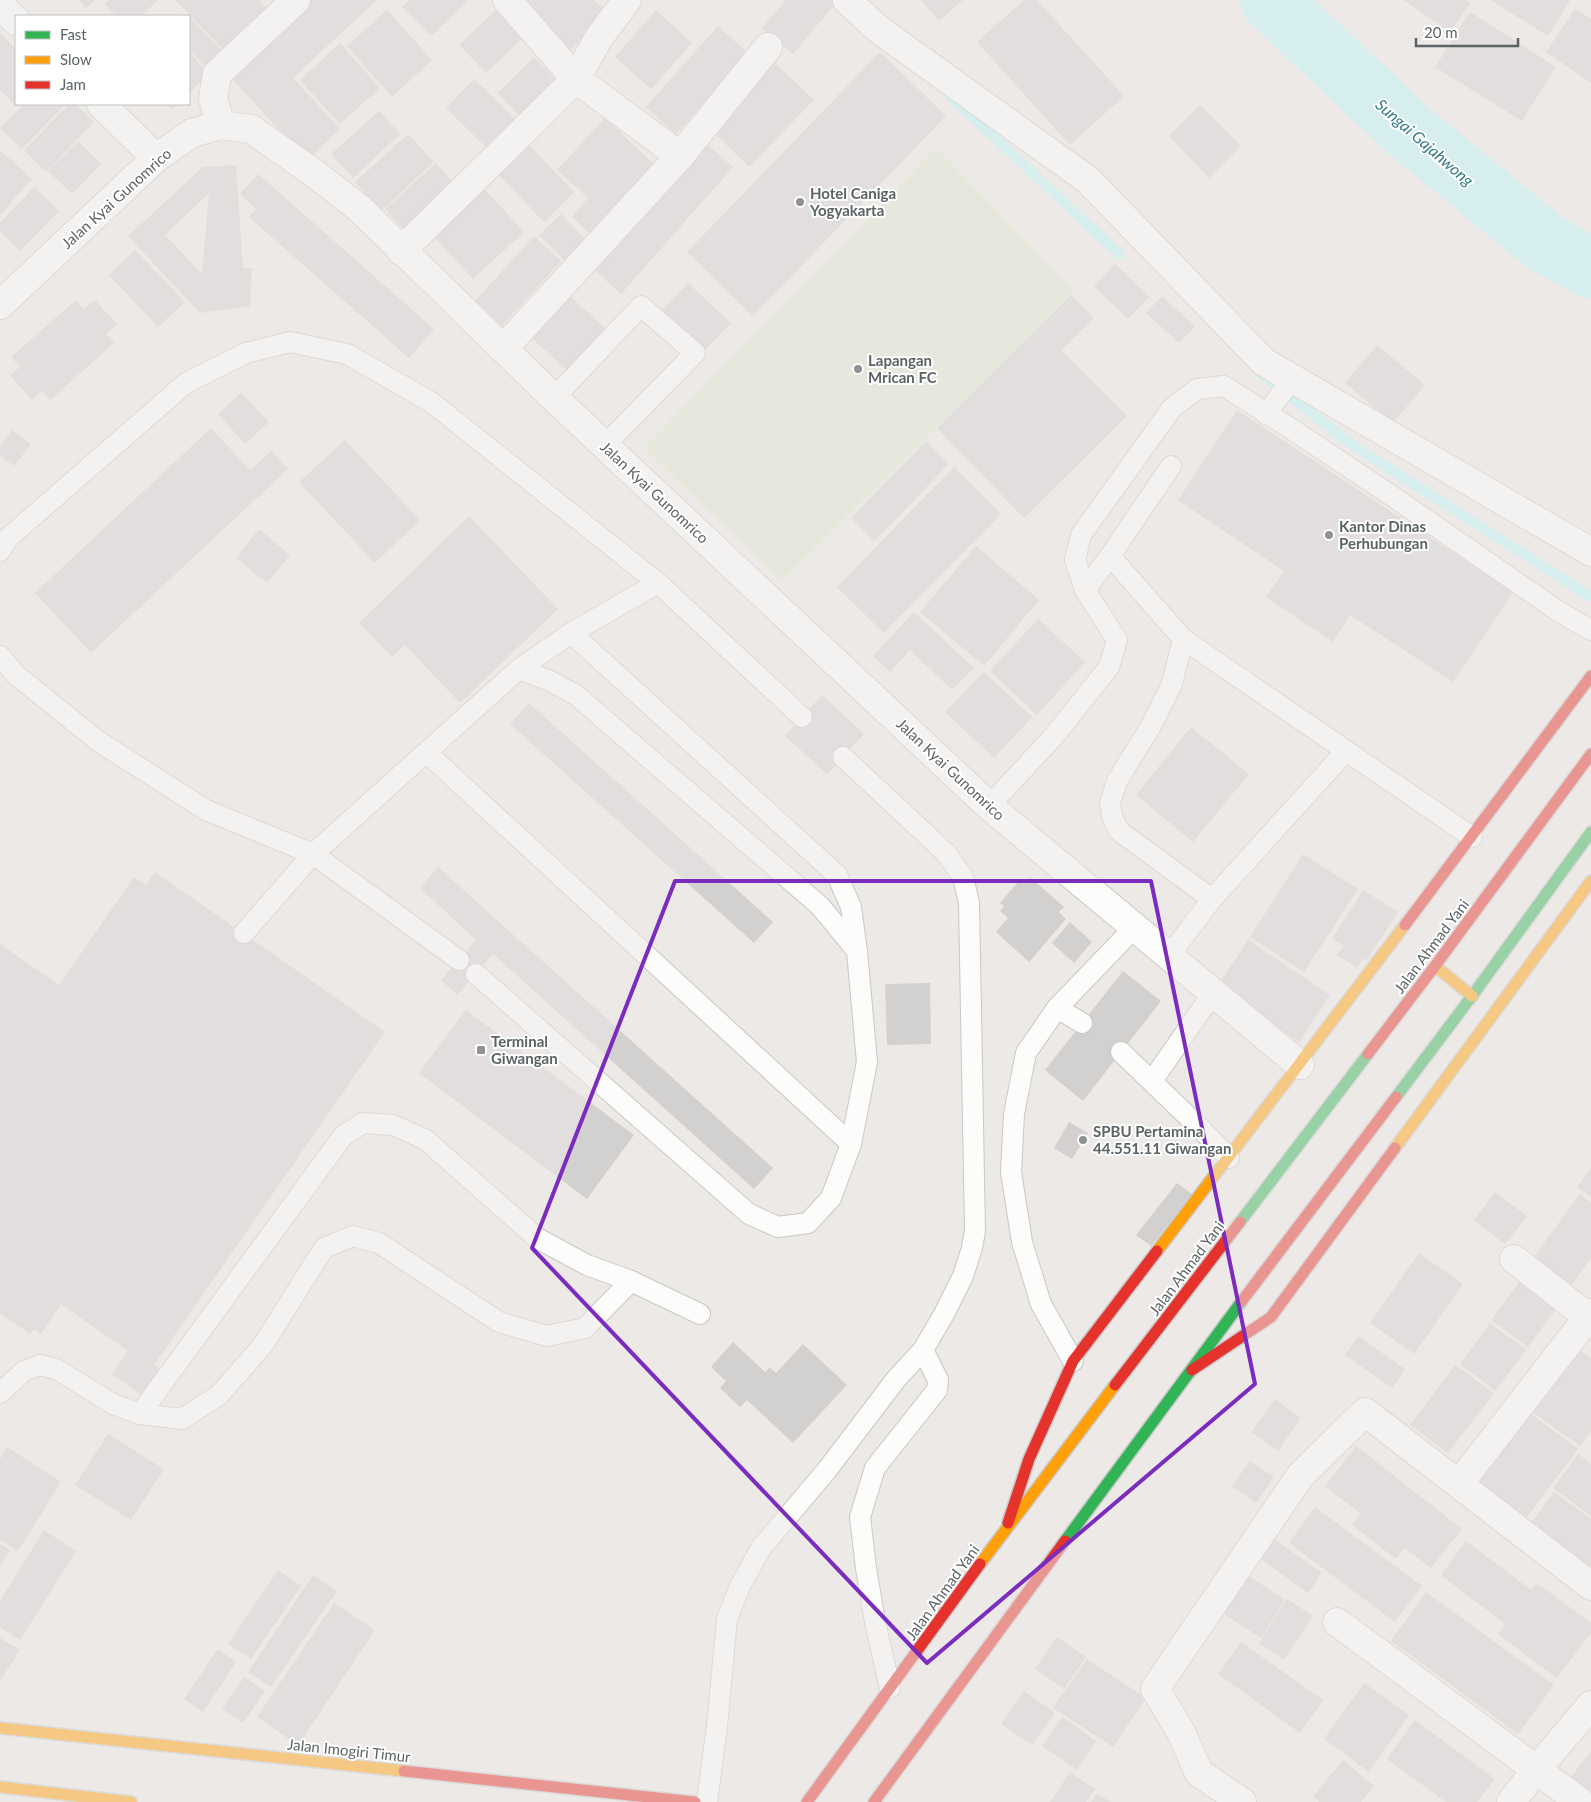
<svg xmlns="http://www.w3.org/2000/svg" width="1591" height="1802" viewBox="0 0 1591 1802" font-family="Lato,sans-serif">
	<rect width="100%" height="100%" fill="#ece9e7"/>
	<path fill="#dde7d2" d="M 936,148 L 1075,290 L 781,582 L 644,448 Z"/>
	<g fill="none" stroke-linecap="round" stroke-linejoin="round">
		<g stroke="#baf5f7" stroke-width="10">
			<path d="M 949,95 L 1119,254"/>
			<path d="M 1261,374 L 1351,444 L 1591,597"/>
		</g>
		<path stroke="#baf5f7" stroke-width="61" d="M 1270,0 L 1408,130 L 1544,242 L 1591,268"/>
	</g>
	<g fill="#d3d0d0" fill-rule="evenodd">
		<path d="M 79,0 L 95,0 L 86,8 Z"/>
		<path d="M 109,0 L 158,0 L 141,16 L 116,16 L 105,4 Z"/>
		<path d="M 175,0 L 259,0 L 271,13 L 227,54 Z"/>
		<path d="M 299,0 L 377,0 L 293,78 L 340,129 L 307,160 L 224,70 Z"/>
		<path d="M 409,0 L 468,0 L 431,36 L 402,7 Z"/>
		<path d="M 509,0 L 594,0 L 607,11 L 568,53 Z"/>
		<path d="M 786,0 L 830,0 L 835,4 L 793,54 L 762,28 Z"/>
		<path d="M 921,0 L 963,0 L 939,21 Z"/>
		<path d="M 1024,0 L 1037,0 L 1124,96 L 1070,145 L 977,42 Z"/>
		<path d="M 1404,0 L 1467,0 L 1471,3 L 1449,32 Z"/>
		<path d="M 1493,0 L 1570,0 L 1548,36 L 1492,1 Z"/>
		<path d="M 500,6 L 526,35 L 486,73 L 459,45 Z"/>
		<path d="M 1575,9 L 1591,19 L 1591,83 L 1546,52 Z"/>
		<path d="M 387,10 L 432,60 L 392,97 L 347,46 Z"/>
		<path d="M 656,10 L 692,43 L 651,89 L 615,57 Z"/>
		<path d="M 1470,12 L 1556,67 L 1522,121 L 1435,67 Z"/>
		<path d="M 189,16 L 227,56 L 210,72 L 189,50 Z"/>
		<path d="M 718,26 L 748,53 L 676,134 L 646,107 Z"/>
		<path d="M 0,33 L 16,49 L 16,104 L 20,104 L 17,107 L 0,90 Z"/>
		<path d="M 340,43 L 380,88 L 340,124 L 300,80 Z"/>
		<path d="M 189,52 L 209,74 L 189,93 Z"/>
		<path d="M 880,52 L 946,116 L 753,316 L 687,252 Z"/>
		<path d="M 534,57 L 562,86 L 525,122 L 498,93 Z"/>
		<path d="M 771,59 L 814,100 L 749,167 L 707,126 Z"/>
		<path d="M 474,79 L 518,122 L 490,151 L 446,108 Z"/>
		<path d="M 24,104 L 66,104 L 22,149 L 0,128 Z"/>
		<path d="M 69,104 L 75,104 L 94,122 L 46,172 L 24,150 Z"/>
		<path d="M 167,104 L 178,104 L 172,109 Z"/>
		<path d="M 1200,105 L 1241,146 L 1209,178 L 1169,136 Z"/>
		<path d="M 379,111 L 400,134 L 353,178 L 331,154 Z"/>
		<path d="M 605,118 L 660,170 L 596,239 L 572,217 L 588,198 L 557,170 Z"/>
		<path d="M 408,134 L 434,162 L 381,211 L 355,182 Z"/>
		<path d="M 699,137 L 733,167 L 621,294 L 587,263 Z"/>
		<path d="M 78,141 L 101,164 L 72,194 L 48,171 Z"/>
		<path d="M 527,143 L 574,192 L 544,222 L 497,173 Z"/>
		<path d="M 0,150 L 32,179 L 0,215 Z"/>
		<path d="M 436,163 L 459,190 L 409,236 L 385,209 Z"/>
		<path d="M 236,165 L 243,268 L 252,268 L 250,306 L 200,313 L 128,236 L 203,167 ZM 209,193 L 202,274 L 165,235 Z"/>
		<path d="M 258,174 L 434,329 L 409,358 L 249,217 L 256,209 L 240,194 Z"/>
		<path d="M 479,183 L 524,232 L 473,279 L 428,230 Z"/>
		<path d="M 34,187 L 59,211 L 20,251 L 0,231 L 0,223 Z"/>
		<path d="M 561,214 L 593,247 L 572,268 L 539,235 Z"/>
		<path d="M 534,236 L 561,261 L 501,327 L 474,302 Z"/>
		<path d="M 135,250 L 185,302 L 158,327 L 109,275 Z"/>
		<path d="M 1115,264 L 1149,297 L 1128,319 L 1094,286 Z"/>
		<path d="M 688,283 L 731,323 L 703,352 L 660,312 Z"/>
		<path d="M 563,290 L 605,328 L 567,370 L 525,332 Z"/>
		<path d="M 1071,295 L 1094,318 L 1061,350 L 1127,416 L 1024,518 L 937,428 Z"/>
		<path d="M 1162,296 L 1195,327 L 1179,343 L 1146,313 Z"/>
		<path d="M 76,300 L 84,309 L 95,300 L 117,324 L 106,334 L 114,343 L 50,400 L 42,391 L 32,400 L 10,375 L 20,367 L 11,357 Z"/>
		<path d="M 1377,345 L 1425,385 L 1393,423 L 1345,383 Z"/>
		<path d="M 241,393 L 269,422 L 245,444 L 218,414 Z"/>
		<path d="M 1237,410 L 1513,592 L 1453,682 L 1350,615 L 1333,642 L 1266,597 L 1284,571 L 1178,500 Z"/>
		<path d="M 211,428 L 250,470 L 271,451 L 288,469 L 91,653 L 35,593 Z"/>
		<path d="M 12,430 L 31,444 L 14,466 L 0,456 L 0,446 Z"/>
		<path d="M 345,440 L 420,520 L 375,563 L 299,482 Z"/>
		<path d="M 926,441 L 949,464 L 874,541 L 851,518 Z"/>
		<path d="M 954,467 L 1001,514 L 884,633 L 837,587 Z"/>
		<path d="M 469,516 L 558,609 L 460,703 L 405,645 L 392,657 L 359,623 Z"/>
		<path d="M 259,529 L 290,555 L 267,583 L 236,558 Z"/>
		<path d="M 976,546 L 1039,600 L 984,666 L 920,612 Z"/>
		<path d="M 914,612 L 974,668 L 952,690 L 910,650 L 890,672 L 873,656 Z"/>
		<path d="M 1038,619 L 1085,662 L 1037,715 L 990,671 Z"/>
		<path d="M 984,672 L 1032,717 L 994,758 L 945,712 Z"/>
		<path d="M 822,695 L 864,734 L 827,774 L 785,736 Z"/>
		<path d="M 529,703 L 773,922 L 754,943 L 510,724 Z"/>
		<path d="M 1191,727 L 1249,774 L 1193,842 L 1136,795 Z"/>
		<path d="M 1303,854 L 1358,889 L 1304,972 L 1250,937 Z"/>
		<path d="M 438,867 L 773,1168 L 754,1189 L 493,954 L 457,995 L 441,980 L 476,940 L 420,888 Z"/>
		<path d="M 155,872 L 385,1032 L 154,1365 L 160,1370 L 143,1396 L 112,1374 L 128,1351 L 61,1304 L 41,1334 L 34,1329 L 30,1334 L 0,1313 L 0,944 L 59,985 L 134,877 L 146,885 Z"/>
		<path d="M 1030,877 L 1064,907 L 1059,912 L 1066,919 L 1029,962 L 996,932 L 1008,918 L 1000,911 L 1004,906 L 1000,903 L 1020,880 L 1024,884 Z"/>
		<path d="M 1363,890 L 1398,912 L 1366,961 L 1363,958 L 1357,968 L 1337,955 L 1344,946 L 1332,939 Z"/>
		<path d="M 1070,922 L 1092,942 L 1074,963 L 1052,943 Z"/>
		<path d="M 1248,940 L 1330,995 L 1299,1042 L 1217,987 Z"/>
		<path d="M 1123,971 L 1161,1001 L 1083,1101 L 1045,1070 Z"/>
		<path d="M 930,983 L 931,1044 L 887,1045 L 885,984 Z"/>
		<path d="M 466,1010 L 634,1135 L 587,1199 L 419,1073 Z"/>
		<path d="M 1069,1122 L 1088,1133 L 1072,1159 L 1054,1148 Z"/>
		<path d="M 1591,1168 L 1591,1197 L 1577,1187 Z"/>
		<path d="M 1177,1183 L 1192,1194 L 1151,1246 L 1136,1235 Z"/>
		<path d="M 1495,1192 L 1527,1216 L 1505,1244 L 1474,1220 Z"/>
		<path d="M 1580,1194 L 1591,1202 L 1591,1258 L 1571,1286 L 1533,1258 Z"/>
		<path d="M 1419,1253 L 1463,1284 L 1414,1354 L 1370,1323 Z"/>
		<path d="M 1521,1280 L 1557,1307 L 1528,1347 L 1491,1320 Z"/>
		<path d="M 1490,1323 L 1526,1350 L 1495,1391 L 1460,1364 Z"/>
		<path d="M 1358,1336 L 1405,1369 L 1392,1388 L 1345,1355 Z"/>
		<path d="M 733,1342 L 765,1372 L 770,1367 L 776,1373 L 803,1344 L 847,1385 L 793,1443 L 747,1400 L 740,1407 L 720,1388 L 726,1381 L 711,1367 Z"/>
		<path d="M 1574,1345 L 1591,1358 L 1591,1431 L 1580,1446 L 1527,1408 Z"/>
		<path d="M 1455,1365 L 1494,1393 L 1448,1453 L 1410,1425 Z"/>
		<path d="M 1275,1399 L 1301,1418 L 1278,1451 L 1251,1432 Z"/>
		<path d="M 1526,1410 L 1578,1449 L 1523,1522 L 1471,1483 Z"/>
		<path d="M 108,1434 L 164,1469 L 131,1520 L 75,1485 Z"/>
		<path d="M 1356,1446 L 1462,1529 L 1431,1568 L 1405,1548 L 1396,1559 L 1352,1525 L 1361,1514 L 1325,1486 Z"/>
		<path d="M 7,1447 L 61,1482 L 18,1551 L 0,1540 L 0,1459 Z"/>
		<path d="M 1578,1454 L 1591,1464 L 1591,1516 L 1553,1488 Z"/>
		<path d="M 1250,1461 L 1274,1477 L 1256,1503 L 1232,1486 Z"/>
		<path d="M 1554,1492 L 1591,1519 L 1591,1565 L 1587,1570 L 1528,1527 Z"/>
		<path d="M 1315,1507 L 1422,1586 L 1395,1622 L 1289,1543 Z"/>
		<path d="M 44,1530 L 76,1551 L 20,1640 L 0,1627 L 0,1601 Z"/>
		<path d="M 1273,1538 L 1322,1573 L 1308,1593 L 1259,1558 Z"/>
		<path d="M 1466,1541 L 1531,1590 L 1537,1583 L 1591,1623 L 1591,1633 L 1557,1678 L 1498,1634 L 1505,1624 L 1441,1575 Z"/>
		<path d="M 0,1544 L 10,1550 L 0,1566 Z"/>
		<path d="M 278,1570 L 301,1586 L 251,1659 L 228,1644 Z"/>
		<path d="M 313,1575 L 337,1591 L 271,1687 L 248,1672 Z"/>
		<path d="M 1249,1576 L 1285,1600 L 1261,1638 L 1224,1614 Z"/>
		<path d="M 1426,1592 L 1554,1685 L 1518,1734 L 1391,1641 Z"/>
		<path d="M 1287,1599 L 1313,1616 L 1284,1660 L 1259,1643 Z"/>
		<path d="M 334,1603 L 375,1630 L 298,1745 L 257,1717 Z"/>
		<path d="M 1057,1637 L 1086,1657 L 1064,1689 L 1035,1669 Z"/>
		<path d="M 0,1638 L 20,1650 L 0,1681 Z"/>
		<path d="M 1241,1642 L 1323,1700 L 1300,1733 L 1218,1674 Z"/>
		<path d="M 218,1649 L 236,1662 L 203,1712 L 184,1699 Z"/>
		<path d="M 1087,1659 L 1146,1698 L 1113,1747 L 1053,1708 Z"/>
		<path d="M 244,1677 L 265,1691 L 243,1723 L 222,1709 Z"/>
		<path d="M 1364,1683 L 1409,1715 L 1369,1772 L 1324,1739 Z"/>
		<path d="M 1024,1691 L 1055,1713 L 1032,1745 L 1001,1724 Z"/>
		<path d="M 1062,1717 L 1096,1741 L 1077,1770 L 1042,1746 Z"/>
		<path d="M 1415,1720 L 1495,1779 L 1477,1802 L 1446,1802 L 1387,1759 Z"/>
		<path d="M 1591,1751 L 1591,1792 L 1571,1777 Z"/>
		<path d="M 1343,1760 L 1374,1786 L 1361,1802 L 1319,1802 L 1313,1797 Z"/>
		<path d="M 1070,1772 L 1095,1789 L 1086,1802 L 1050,1802 Z"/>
		<path d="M 1097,1793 L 1110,1802 L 1091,1802 Z"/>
	</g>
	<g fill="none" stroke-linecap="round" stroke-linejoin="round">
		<defs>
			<g id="lane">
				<path d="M 554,398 L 641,306 L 695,353 L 605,445"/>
				<path d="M 1266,414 L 1292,379"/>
				<path d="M 0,551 L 8,538 L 186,383 L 246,353 L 290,342 L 347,354 L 431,402 L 658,583 L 802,717"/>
				<path d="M 1110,556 L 1183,639 L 1172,684 L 1151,726 L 1117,781 L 1110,803 L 1112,816 L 1119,831 L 1212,899"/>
				<path d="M 1085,590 L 1110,556 L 1171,466"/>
				<path d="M 571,633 L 837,875 L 851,907 L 857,951"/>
				<path d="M 1183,639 L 1472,837"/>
				<path d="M 0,656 L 16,675 L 98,741 L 206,810 L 313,854 L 459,960"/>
				<path d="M 427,753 L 851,1144"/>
				<path d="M 989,806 L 1054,736 L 1109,667 L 1117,640 L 1085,590 L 1075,560 L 1081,535 L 1172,408 L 1197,389 L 1224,386 L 1290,428 L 1395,498 L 1558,611 L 1591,630"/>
				<path d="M 244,933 L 313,854 L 519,669 L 571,633 L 658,583"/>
				<path d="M 1169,956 L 1212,899 L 1346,751"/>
				<path d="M 476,974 L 749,1214 L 778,1227 L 808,1223 L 831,1198 L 851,1144 L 867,1062 L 857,951 L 820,906 L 576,695 L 550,681 L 519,669"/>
				<path d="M 1057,1008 L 1082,1023"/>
				<path d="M 1121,1052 L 1199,1127 L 1229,1158"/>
				<path d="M 1152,1081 L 1213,993"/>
				<path d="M 1073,1361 L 1041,1304 L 1022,1242 L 1011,1172 L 1014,1114 L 1026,1053 L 1057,1008 L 1135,927"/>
				<path d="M 0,1393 L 24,1371 L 40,1365 L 56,1369 L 113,1404 L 140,1414 L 343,1136 L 363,1123 L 393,1125 L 426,1140 L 537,1238 L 587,1265 L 631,1281 L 700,1314"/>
				<path d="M 140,1414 L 182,1419 L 219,1395 L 263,1345 L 324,1248 L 353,1236 L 379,1243 L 499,1322 L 547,1336 L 585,1328 L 631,1281"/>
				<path d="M 890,1688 L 875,1622 L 866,1568 L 860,1517 L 875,1468 L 937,1390 L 938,1380 L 923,1350"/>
				<path d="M 707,1802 L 717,1726 L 727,1619 L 740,1586 L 761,1548 L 827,1470 L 897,1378 L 923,1350 L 944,1314 L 963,1276 L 972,1248 L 975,1231 L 969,903 L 963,877 L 946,853 L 843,757"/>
			</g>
			<g id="street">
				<path d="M 507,0 L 576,79 L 680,156"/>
				<path d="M 847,0 L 878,29 L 1088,180 L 1264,362 L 1591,552"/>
				<path d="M 0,5 L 16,21"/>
				<path d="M 101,104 L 156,158"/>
				<path d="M 221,125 L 213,99 L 217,74 L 296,0"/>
				<path d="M 401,251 L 576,79 L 598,39 L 627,0"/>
				<path d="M 0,305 L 156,158 L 192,133 L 221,125 L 251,129 L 314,173 L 360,209 L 554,398 L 989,806 L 1300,1065"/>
				<path d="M 503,349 L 680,156 L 768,47"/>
				<path d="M 1514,1259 L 1588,1317"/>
				<path d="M 1459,1484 L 1591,1313"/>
				<path d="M 1337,1622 L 1580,1802"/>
				<path d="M 1242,1802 L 1199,1773 L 1181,1732 L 1155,1689 L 1300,1476 L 1365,1412 L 1591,1586"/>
				<path d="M 1511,1802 L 1536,1770 L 1591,1705"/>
			</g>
			<g id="fast">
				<path d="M 1396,1097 L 1472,996 L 1591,832"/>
				<path d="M 1240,1222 L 1368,1054"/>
				<path d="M 1065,1541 L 1242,1301"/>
			</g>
			<g id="slow">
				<path d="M 1435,966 L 1472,996"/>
				<path d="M 1395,1148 L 1591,881"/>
				<path d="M 1157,1251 L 1405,925"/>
				<path d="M 980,1564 L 1115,1385"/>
				<path d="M 0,1728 L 404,1771"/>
				<path d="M 0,1787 L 131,1802"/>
			</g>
			<g id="jam">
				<path d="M 1405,925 L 1591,676"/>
				<path d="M 1368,1054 L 1435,966 L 1591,754"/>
				<path d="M 1242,1301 L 1396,1097"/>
				<path d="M 1192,1370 L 1271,1317 L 1395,1148"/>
				<path d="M 1115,1385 L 1240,1222"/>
				<path d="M 1008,1523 L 1029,1459 L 1073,1361 L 1157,1251"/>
				<path d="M 404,1771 L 695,1802"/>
				<path d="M 807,1802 L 980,1564"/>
				<path d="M 874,1802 L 1065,1541"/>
			</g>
		</defs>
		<use href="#lane" stroke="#c8c8c8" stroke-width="22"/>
		<use href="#street" stroke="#c8c8c8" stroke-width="30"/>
		<use href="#fast" stroke="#c8c8c7" stroke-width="14"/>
		<use href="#slow" stroke="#c8c8c7" stroke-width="14"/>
		<use href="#jam" stroke="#c8c8c7" stroke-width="14"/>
		<use href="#lane" stroke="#fcfcfb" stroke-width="20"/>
		<use href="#street" stroke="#fcfcfb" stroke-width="28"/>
		<use href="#fast" stroke="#30b455" stroke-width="11"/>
		<use href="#slow" stroke="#ff9f0a" stroke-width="11"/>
		<use href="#jam" stroke="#e5322d" stroke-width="11"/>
	</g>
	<path d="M0 0H1591V1802H0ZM 675,881 L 1151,881 L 1255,1384 L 927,1663 L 532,1248 Z" fill="#ece9e7" fill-opacity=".55" fill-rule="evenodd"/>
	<path fill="none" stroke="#7b2cbf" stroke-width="4" stroke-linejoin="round" d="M 675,881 L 1151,881 L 1255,1384 L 927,1663 L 532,1248 Z"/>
	<g fill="#8e9292" stroke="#fff" stroke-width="2">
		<circle cx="800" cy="202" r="5"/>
		<circle cx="858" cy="369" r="5"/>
		<circle cx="1329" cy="535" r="5"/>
		<rect x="476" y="1045" width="10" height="10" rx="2.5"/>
		<circle cx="1083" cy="1140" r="5"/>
	</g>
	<g text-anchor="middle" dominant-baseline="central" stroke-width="4" stroke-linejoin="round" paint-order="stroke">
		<g font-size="15" font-weight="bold" fill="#5c6365" stroke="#fff" text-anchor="start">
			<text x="810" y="193">Hotel Caniga<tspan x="810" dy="17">Yogyakarta</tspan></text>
			<text x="868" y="360">Lapangan<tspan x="868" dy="17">Mrican FC</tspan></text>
			<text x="1339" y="526">Kantor Dinas<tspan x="1339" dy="17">Perhubungan</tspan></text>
			<text x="491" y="1041">Terminal<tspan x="491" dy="17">Giwangan</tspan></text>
			<text x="1093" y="1131">SPBU Pertamina<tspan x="1093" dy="17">44.551.11 Giwangan</tspan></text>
		</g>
		<g font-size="15" fill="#5c6365" stroke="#fff">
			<text transform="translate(116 198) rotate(-42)">Jalan Kyai Gunomrico</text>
			<text transform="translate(655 492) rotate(43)">Jalan Kyai Gunomrico</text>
			<text transform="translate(951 769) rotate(43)">Jalan Kyai Gunomrico</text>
			<text transform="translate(1431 946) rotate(-53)">Jalan Ahmad Yani</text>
			<text transform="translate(1186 1268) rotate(-53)">Jalan Ahmad Yani</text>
			<text transform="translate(942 1592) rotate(-54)">Jalan Ahmad Yani</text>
			<text transform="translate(349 1750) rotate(6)">Jalan Imogiri Timur</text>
		</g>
		<g font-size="16" font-style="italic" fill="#347a84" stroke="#fff">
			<text transform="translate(1425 142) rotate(41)">Sungai Gajahwong</text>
		</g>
	</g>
	<rect x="15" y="15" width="175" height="90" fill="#ffffff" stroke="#bec1c1"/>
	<rect x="25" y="31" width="25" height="8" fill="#30b455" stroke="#bec1c1"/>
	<text x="60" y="40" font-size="15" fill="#5c6365">Fast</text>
	<rect x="25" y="56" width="25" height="8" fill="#ff9f0a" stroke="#bec1c1"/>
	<text x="60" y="65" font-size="15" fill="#5c6365">Slow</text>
	<rect x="25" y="81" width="25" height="8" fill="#e5322d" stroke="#bec1c1"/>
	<text x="60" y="90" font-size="15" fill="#5c6365">Jam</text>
	<path d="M1416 38v8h102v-8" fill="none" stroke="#5c6365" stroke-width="2.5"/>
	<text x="1424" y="38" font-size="15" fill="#5c6365" stroke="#ffffff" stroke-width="4" paint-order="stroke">20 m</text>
</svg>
